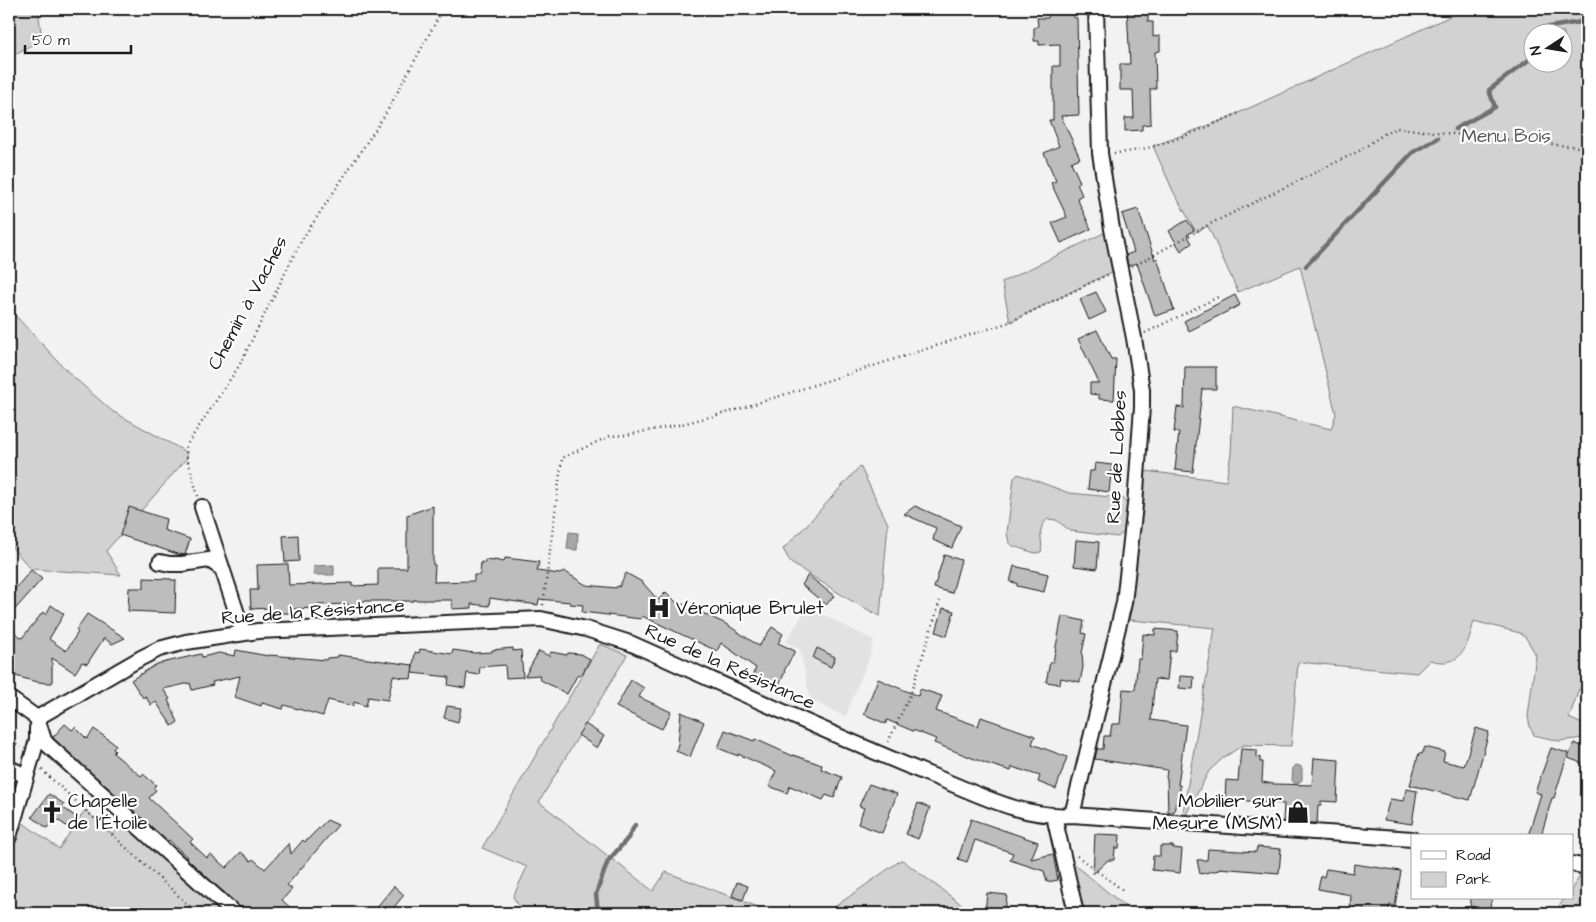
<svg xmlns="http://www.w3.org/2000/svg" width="1596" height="922" viewBox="0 0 1596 922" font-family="'Architects Daughter',sans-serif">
	<rect width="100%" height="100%" fill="#f2f2f2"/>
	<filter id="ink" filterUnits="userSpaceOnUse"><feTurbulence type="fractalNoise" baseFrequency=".02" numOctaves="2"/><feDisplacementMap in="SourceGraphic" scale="10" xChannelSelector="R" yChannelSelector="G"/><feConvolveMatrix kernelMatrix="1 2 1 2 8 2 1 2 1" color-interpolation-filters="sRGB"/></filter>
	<g filter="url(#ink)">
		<path fill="#e2e2e2" d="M 807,607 L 874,640 L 869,658 L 845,717 L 810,699 L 800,649 L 786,642 Z"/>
		<g fill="#d2d2d2" stroke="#777" fill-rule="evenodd">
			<path d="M 9,9 L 38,9 L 42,40 L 9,57 Z"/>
			<path d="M 1466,9 L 1587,9 L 1587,695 L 1579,689 L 1569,718 L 1582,724 L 1584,731 L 1583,738 L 1559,741 L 1534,735 L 1530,727 L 1528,716 L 1536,655 L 1526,638 L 1520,633 L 1474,621 C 1467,647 1462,669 1430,660 L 1417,673 L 1298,662 L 1291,746 L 1243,745 L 1223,758 L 1209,771 L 1181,824 L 1215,628 L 1121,619 L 1137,470 L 1226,481 L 1231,454 L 1233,406 L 1331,429 L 1336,414 L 1300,266 L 1238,292 L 1208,226 L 1196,232 L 1173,191 L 1153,146 L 1223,120 ZM 1534,32 L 1564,32 L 1564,62 L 1534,62 Z"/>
			<path d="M 1112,229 L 1120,268 L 1010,322 L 1002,282 Z"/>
			<path d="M 13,313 L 69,373 L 112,411 L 186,452 L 187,458 L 106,551 L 121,575 L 31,569 L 9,544 L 9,315 Z"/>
			<path d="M 860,466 L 888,524 L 880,616 L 850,600 L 791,563 L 783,549 L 804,528 Z"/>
			<path d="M 1018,474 L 1069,493 L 1122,498 L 1127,504 L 1125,531 L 1118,537 L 1071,531 L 1056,520 L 1048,519 C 1035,530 1044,539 1041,552 L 1035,553 L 1013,546 L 1009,542 L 1007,533 L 1014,478 Z"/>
			<path d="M 600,644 L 627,655 L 539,802 L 653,891 L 666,872 L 774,913 L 524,913 L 513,897 L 527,867 L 482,848 Z"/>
			<path d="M 85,810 L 113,835 L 124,814 L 234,913 L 9,913 L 9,837 L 15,817 L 59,849 Z"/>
			<path d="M 902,860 L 973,913 L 826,913 L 901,860 Z"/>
			<path d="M 1066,864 L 1074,864 L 1133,913 L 1076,913 Z"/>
			<path d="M 1581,866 L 1587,867 L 1587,913 L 1554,913 L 1565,898 L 1572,898 L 1572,888 L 1579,878 Z"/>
		</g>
		<g fill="#a8a8a8" stroke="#707070">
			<path d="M 569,532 L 578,533 L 577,550 L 567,549 Z"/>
			<path d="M 334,565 L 334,575 L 314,575 L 314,566 Z"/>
			<path d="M 1296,765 L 1300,766 L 1302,768 L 1302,780 L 1298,783 L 1294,783 L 1292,780 L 1293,768 Z"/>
		</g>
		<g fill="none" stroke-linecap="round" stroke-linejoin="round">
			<g stroke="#707070" stroke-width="4.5">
				<path d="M 1544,32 L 1543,28 L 1587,21"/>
				<path d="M 1455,129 L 1495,107 L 1489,90 L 1534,56"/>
				<path d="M 1306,266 L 1412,153 L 1438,138"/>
				<path d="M 598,913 L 596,894 L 608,861 L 628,838 L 635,825"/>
			</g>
		</g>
		<g fill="#bdbdbd" stroke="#1c1c1c">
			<path d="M 1050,9 L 1072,9 L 1073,17 L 1077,18 L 1079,115 L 1061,116 L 1080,158 L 1071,162 L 1080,182 L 1077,184 L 1082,195 L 1077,198 L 1091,229 L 1061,243 L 1052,223 L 1067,217 L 1051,183 L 1056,181 L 1044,153 L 1059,146 L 1049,120 L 1053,120 L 1053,66 L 1060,66 L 1060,44 L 1039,45 L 1039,41 L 1034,41 L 1034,28 L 1038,26 L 1037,18 L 1048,18 Z"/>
			<path d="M 1127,9 L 1148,9 L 1148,22 L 1153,22 L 1153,37 L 1160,36 L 1160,51 L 1155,52 L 1156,89 L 1150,89 L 1151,124 L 1142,125 L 1142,130 L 1125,131 L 1125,118 L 1134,118 L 1133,90 L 1120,90 L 1120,64 L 1130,64 Z"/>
			<path d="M 1138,209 L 1155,260 L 1157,258 L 1174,310 L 1155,316 L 1137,263 L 1128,266 L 1126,255 L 1134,252 L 1122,214 Z"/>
			<path d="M 1187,220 L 1194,230 L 1187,235 L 1192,243 L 1181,251 L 1169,231 Z"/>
			<path d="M 1096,292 L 1106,312 L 1089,320 L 1080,299 Z"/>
			<path d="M 1235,295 L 1240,305 L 1189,331 L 1184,321 Z"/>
			<path d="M 1097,330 L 1111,359 L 1116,359 L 1114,400 L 1099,399 L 1099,395 L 1090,394 L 1090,383 L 1099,383 L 1078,339 Z"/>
			<path d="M 1185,367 L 1216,367 L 1216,389 L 1202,389 L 1193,472 L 1175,470 L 1179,432 L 1174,432 L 1177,407 L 1184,408 Z"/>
			<path d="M 1095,463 L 1112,465 L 1109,492 L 1088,489 L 1090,471 L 1094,471 Z"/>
			<path d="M 433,506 L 433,565 L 435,565 L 434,582 L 474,581 L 474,575 L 480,575 L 481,562 L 485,563 L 485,560 L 494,561 L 494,560 L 504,562 L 505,558 L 539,562 L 537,571 L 560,574 L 564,571 L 586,585 L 616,588 L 617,586 L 619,587 L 626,573 L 642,582 L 658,600 L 666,592 L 680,606 L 683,604 L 726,624 L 759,646 L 772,627 L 783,634 L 778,643 L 795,651 L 784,671 L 785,672 L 778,687 L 753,674 L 756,668 L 721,643 L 717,651 L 642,616 L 641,619 L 582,612 L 583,605 L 570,604 L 570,602 L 539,599 L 538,605 L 490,598 L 489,606 L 471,604 L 472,608 L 452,609 L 452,600 L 413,600 L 413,601 L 359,601 L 359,606 L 348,606 L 348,604 L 318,605 L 318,608 L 291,609 L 291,613 L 269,613 L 269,608 L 251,609 L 250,590 L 258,590 L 257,565 L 288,564 L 289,585 L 352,583 L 352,586 L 378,585 L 378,568 L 407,568 L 407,515 Z"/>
			<path d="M 915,506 L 961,526 L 952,548 L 933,540 L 936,528 L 904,514 Z"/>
			<path d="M 129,507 L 166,519 L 164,530 L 190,539 L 185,555 L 177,554 L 120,535 Z"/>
			<path d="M 298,535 L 299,561 L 285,562 L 283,536 Z"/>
			<path d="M 1076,540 L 1099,542 L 1097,569 L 1074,566 Z"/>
			<path d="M 944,555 L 961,560 L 952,593 L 934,588 Z"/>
			<path d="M 1014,566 L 1048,574 L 1044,592 L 1017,586 L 1017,583 L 1010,582 Z"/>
			<path d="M 31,570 L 42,579 L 9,616 L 9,596 Z"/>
			<path d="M 808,575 L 834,596 L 826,605 L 802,585 Z"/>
			<path d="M 144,578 L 171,579 L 171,580 L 176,580 L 175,613 L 128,611 L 129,588 L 144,588 Z"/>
			<path d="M 51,605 L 64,614 L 49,639 L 66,651 L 78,632 L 76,630 L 87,614 L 125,638 L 112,644 L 104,638 L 87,664 L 82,662 L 75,673 L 52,658 L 52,683 L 45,683 L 33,681 L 9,674 L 9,628 L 22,638 L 43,612 L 46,615 Z"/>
			<path d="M 943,608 L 954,611 L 947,636 L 936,632 Z"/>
			<path d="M 1062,616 L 1084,621 L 1082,633 L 1086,634 L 1082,653 L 1083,667 L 1080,682 L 1061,678 L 1060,684 L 1046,682 L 1050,662 L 1053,662 Z"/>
			<path d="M 1155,629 L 1178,631 L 1176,651 L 1170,651 L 1167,680 L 1155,679 L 1151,720 L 1186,725 L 1178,785 L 1180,785 L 1180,802 L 1176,802 L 1174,812 L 1168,812 L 1167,778 L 1166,778 L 1167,770 L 1095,759 L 1097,749 L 1103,749 L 1104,736 L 1110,736 L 1112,724 L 1120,724 L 1123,689 L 1135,690 L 1138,659 L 1141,659 L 1143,634 L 1155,635 Z"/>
			<path d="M 513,648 L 513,651 L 521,650 L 523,677 L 506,678 L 505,665 L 480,667 L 479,675 L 467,673 L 465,688 L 448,685 L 449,677 L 412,673 L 415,652 L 419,653 L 420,649 L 452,654 L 453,650 L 474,653 L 492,652 L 492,650 Z"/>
			<path d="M 817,648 L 835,657 L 831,667 L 813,658 Z"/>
			<path d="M 236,650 L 268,656 L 269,655 L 326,660 L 327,658 L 338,657 L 338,655 L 413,665 L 411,679 L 393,676 L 388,700 L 368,697 L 366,706 L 354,702 L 353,706 L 328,700 L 323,716 L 284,705 L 283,709 L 262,703 L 261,706 L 235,697 L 240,676 L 212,682 L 213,685 L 192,690 L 190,683 L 163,689 L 170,699 L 168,700 L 178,722 L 172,726 L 156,702 L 151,705 L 145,696 L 143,698 L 131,680 L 157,664 L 201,654 L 202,657 L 219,653 L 235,656 Z"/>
			<path d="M 539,651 L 549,656 L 551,652 L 567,655 L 568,653 L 581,654 L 590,659 L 581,676 L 578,674 L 567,694 L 539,679 L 540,675 L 525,676 Z"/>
			<path d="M 1180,676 L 1194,677 L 1193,689 L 1179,688 Z"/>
			<path d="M 878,679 L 918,696 L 920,689 L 942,696 L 936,711 L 978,726 L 981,717 L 1035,736 L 1032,744 L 1067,757 L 1056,789 L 1038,782 L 1040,776 L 1012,767 L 1011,771 L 985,763 L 934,743 L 936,739 L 913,730 L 913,731 L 887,720 L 886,724 L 864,714 Z"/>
			<path d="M 631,680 L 644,688 L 639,697 L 671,712 L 662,729 L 616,707 Z"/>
			<path d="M 447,706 L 461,708 L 458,722 L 444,718 Z"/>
			<path d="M 681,712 L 704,722 L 690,757 L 676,751 L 678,744 Z"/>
			<path d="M 65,724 L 72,730 L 75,727 L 87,739 L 94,729 L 116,745 L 113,749 L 115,751 L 113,753 L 141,776 L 143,774 L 156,785 L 153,788 L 156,790 L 149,798 L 193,839 L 190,842 L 207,858 L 210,854 L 226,868 L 241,852 L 251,861 L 253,859 L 265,869 L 289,843 L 291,854 L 303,840 L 305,842 L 327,820 L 338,825 L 287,885 L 292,889 L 282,900 L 296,913 L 245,913 L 240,907 L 186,858 L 187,857 L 169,840 L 167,841 L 54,739 L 53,737 Z"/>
			<path d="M 585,724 L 604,736 L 597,748 L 578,735 Z"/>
			<path d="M 1476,728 L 1489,732 L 1470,800 L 1410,785 L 1419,753 L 1422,754 L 1425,747 L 1445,752 L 1443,761 L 1464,766 Z"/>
			<path d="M 725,730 L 754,741 L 755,739 L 793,756 L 793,755 L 822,765 L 821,769 L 842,777 L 834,798 L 826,795 L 823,800 L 790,786 L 787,793 L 769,786 L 776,771 L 738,754 L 738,756 L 718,748 Z"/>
			<path d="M 1574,743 L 1587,748 L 1587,765 L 1568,758 Z"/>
			<path d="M 1551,748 L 1568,753 L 1554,798 L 1552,798 L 1541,836 L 1528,836 L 1541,794 L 1535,792 Z"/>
			<path d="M 1241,749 L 1257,750 L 1257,758 L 1260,757 L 1260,762 L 1263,762 L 1262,782 L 1274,784 L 1312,785 L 1314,758 L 1339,760 L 1337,802 L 1321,801 L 1321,806 L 1318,806 L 1317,823 L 1311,823 L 1283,820 L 1284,804 L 1225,799 L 1226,780 L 1238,781 Z"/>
			<path d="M 869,784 L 897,794 L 882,833 L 858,824 L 864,808 L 859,806 Z"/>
			<path d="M 1406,789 L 1417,791 L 1412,824 L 1384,820 L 1390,799 L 1404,801 Z"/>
			<path d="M 49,794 L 64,804 L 62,807 L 76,817 L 69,828 L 55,818 L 47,828 L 32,817 Z"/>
			<path d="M 918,803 L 930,808 L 918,839 L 906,834 Z"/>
			<path d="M 971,819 L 1038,842 L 1031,859 L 1053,854 L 1058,880 L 1047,882 L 1044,871 L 1010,860 L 1013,853 L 975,840 L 967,862 L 958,859 Z"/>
			<path d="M 1095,834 L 1120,835 L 1119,848 L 1115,848 L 1114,860 L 1108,860 L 1093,874 Z"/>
			<path d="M 1160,846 L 1173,846 L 1173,848 L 1182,849 L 1180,873 L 1152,870 L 1153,856 L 1160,856 Z"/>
			<path d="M 1257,847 L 1281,849 L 1279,873 L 1219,868 L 1219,870 L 1200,874 L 1197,860 L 1207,860 L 1208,849 L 1256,852 Z"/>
			<path d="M 1354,864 L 1401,871 L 1395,906 L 1390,905 L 1388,913 L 1350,910 L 1351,895 L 1318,889 L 1321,876 L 1324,877 L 1326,869 L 1353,873 Z"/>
			<path d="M 737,882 L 748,886 L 743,900 L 732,896 Z"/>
			<path d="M 394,886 L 404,895 L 389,913 L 372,913 Z"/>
			<path d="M 987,893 L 1007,895 L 1005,913 L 985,913 Z"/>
			<path d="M 1471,898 L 1492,898 L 1489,911 L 1470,909 Z"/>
		</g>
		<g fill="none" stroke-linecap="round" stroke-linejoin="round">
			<defs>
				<g id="minor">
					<path d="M 202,507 L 243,632"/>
					<path d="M 160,562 L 170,564 L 182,564 L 209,560 L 221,568"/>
					<path d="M 9,698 L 37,718"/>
					<path d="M 37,718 L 141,658 L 159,649 L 186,642 L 258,631 L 541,619 L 586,629 L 630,643 C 729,687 827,733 928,774 C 974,792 1022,819 1072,815 L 1412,839"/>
					<path d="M 37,718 L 44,740 L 48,745 L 234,913"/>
					<path d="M 9,768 L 26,776"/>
					<path d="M 1072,815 L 1124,603 L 1135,505 L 1142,407 L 1142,390 L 1134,338 L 1112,229 L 1100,153 L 1096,9"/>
					<path d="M 1054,816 L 1076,913"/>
					<path d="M 9,837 L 37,740 L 37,728"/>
					<path d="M 1572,864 L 1587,867"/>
				</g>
			</defs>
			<use href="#minor" stroke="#1c1c1c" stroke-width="18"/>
			<g stroke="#1c1c1c" stroke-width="2.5" stroke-dasharray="1 4" stroke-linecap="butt">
				<path d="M 1114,153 C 1152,152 1203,129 1239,113"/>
				<path d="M 1132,267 L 1208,225 L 1359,151 L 1387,132 L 1397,128 L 1587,148"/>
				<path d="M 1145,333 L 1218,297"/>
				<path d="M 198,496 L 187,458 L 186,446 L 239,366 L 301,241 L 385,115 L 443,9"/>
				<path d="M 543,605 L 562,458 L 610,436 L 626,435 L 678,425 L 733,411 L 1010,322 L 1109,274"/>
				<path d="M 9,737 L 20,748"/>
				<path d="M 888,742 L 911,693 L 940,601"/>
				<path d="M 42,770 L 197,913"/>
				<path d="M 1077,856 L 1124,891"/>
			</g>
			<use href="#minor" stroke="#fff" stroke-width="14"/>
		</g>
	</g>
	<defs>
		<symbol id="hospital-bare" viewBox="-9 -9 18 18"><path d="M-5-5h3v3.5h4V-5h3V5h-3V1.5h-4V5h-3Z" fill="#1c1c1c" stroke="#fff" stroke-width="2.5" paint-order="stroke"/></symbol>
		<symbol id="church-bare" viewBox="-9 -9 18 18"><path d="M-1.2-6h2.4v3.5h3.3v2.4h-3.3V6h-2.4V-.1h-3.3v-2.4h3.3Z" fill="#1c1c1c" stroke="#fff" stroke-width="2.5" paint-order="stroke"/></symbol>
		<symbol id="shop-bare" viewBox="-9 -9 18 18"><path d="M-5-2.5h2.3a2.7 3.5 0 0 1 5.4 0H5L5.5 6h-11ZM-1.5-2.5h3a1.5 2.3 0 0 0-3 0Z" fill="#1c1c1c" stroke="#fff" stroke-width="2.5" paint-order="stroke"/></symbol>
	</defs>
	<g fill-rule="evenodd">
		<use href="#hospital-bare" x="643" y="592" width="32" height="32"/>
		<use href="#church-bare" x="36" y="796" width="32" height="32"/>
		<use href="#shop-bare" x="1282" y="796" width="32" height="32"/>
	</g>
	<g text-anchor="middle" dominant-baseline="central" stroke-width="4.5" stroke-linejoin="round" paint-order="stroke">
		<g font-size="19" fill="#5c5c5c" stroke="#fff">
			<text x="1506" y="136">Menu Bois</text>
		</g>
		<g font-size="19" fill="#1c1c1c" stroke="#fff">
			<text transform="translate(248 303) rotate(-62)">Chemin à Vaches</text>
			<text transform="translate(1117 457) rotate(-87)">Rue de Lobbes</text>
			<text transform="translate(313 612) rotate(-4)">Rue de la Résistance</text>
			<text transform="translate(730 667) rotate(24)">Rue de la Résistance</text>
		</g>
		<g font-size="19" fill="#1c1c1c" stroke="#fff" text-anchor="start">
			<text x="676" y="608">Véronique Brulet</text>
			<text x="68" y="801">Chapelle<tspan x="68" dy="22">de l'Étoile</tspan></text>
			<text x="1282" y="801" text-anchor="end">Mobilier sur<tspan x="1282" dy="22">Mesure (MSM)</tspan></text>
		</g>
	</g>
	<rect width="1596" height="922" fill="none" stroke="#fff" stroke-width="30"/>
	<rect x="15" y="15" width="1566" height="892" fill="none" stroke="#1c1c1c" stroke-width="2" filter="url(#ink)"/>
	<rect x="1411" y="834" width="162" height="65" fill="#ffffff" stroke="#a4a4a4"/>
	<rect x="1421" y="851" width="25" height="8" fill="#ffffff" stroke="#a4a4a4"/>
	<text x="1456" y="860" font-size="15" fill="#1c1c1c">Road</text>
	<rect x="1421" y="872" width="25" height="15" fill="#d2d2d2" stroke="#a4a4a4"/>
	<text x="1456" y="884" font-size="15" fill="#1c1c1c">Park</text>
	<g transform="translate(1548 48) rotate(258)"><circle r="24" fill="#ffffff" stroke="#a4a4a4"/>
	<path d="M0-4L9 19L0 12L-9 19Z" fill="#1c1c1c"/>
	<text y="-8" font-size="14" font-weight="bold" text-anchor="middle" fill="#1c1c1c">N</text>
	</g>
	<path d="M25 45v8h106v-8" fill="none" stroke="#1c1c1c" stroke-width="2.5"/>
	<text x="32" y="45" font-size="15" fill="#1c1c1c" stroke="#ffffff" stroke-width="4" paint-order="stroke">50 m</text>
</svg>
